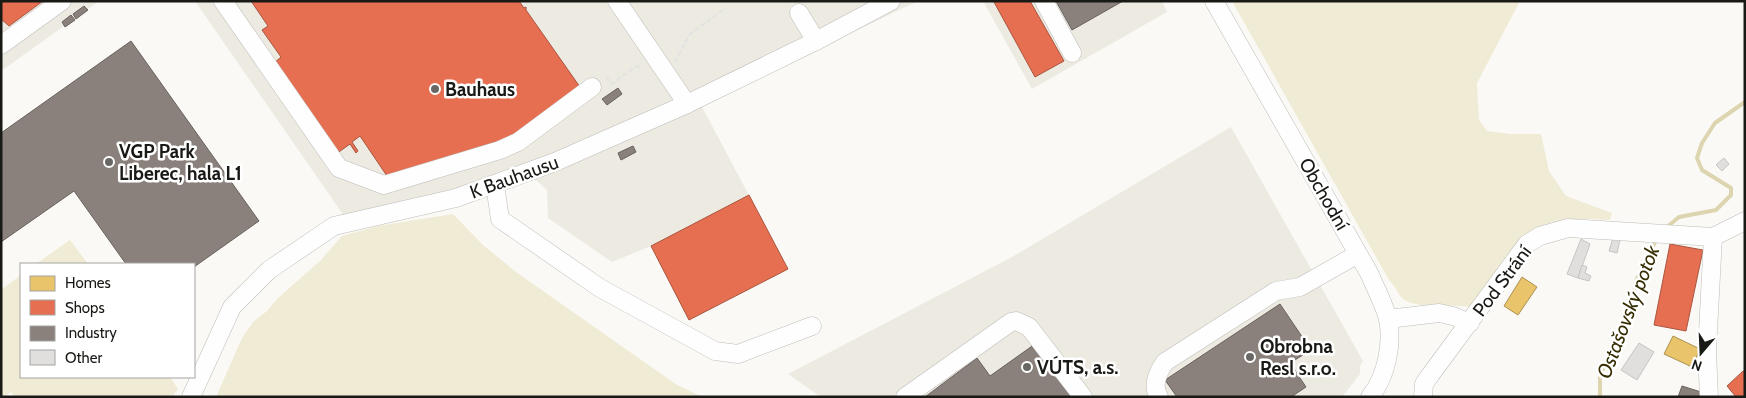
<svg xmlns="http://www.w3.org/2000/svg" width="1746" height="398" viewBox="0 0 1746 398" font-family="Cabin,sans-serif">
	<rect width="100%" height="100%" fill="#faf9f5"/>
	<g fill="#eceae1">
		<path d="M 1,1 L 99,1 L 1,71 Z"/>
		<path d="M 195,1 L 918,1 L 701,105 L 788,269 L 689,320 L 651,246 L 612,262 L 548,218 L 547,190 L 535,179 L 466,200 L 343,228 L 342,213 Z"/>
		<path d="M 983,1 L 1162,1 L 1167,12 L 1032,89 Z"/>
		<path d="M 1231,127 L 1363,361 L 1360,366 L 1360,374 L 1342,397 L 821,397 L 788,374 L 1012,257 Z"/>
	</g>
	<g fill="#f0ebd5">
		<path d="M 1232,1 L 1520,1 L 1477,83 L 1479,120 L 1487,131 L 1511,134 L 1541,134 L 1549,171 L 1566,196 L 1612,213 L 1610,220 C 1575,218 1538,216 1513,247 C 1506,257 1503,268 1497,278 C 1490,288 1479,298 1470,307 C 1454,304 1415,309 1403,299 C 1399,296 1395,285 1389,280 Z"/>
		<path d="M 453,214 L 483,245 L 516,272 L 677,385 L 703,397 L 216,397 L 242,338 L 253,322 L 267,311 L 278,298 L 320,261 L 342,236 L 378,226 Z"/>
		<path d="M 70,240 L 88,264 L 36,264 Z"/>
		<path d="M 21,275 L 21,377 L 170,377 L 178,389 L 172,397 L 15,397 L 11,392 L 5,397 L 1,397 L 1,290 Z"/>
	</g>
	<g fill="#e9c46a" stroke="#ab9151">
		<path d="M 1522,277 L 1537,287 L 1518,315 L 1504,306 Z"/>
		<path d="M 1673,336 L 1700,349 L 1692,367 L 1664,354 Z"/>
	</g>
	<g fill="#e76f51" stroke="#a9553f">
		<path d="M 1,1 L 43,1 L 9,26 L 1,19 Z"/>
		<path d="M 251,1 L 519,1 L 524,8 L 526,7 L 526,10 L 580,87 L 509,138 L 387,176 L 360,136 L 352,142 L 358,151 L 356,153 L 350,144 L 336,154 L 273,64 L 281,57 L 262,30 L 268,26 Z"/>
		<path d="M 995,1 L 1030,1 L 1064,61 L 1035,77 L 994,2 Z"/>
		<path d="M 749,195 L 788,269 L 689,320 L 651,246 Z"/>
		<path d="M 1670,244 L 1703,250 L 1686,331 L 1654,325 Z"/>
		<path d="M 1743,371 L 1745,372 L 1745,397 L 1736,397 L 1727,386 Z"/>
	</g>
	<g fill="#8a817c" stroke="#68625d">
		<path d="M 1056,1 L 1123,1 L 1072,30 Z"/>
		<path d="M 84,6 L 88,10 L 76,19 L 73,14 Z"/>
		<path d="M 71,15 L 75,20 L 65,27 L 62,22 Z"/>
		<path d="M 131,41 L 259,221 L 194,267 L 194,264 L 126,264 L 74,191 L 1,242 L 1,133 Z"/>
		<path d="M 618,88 L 622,94 L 607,105 L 602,99 Z"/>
		<path d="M 633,146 L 636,152 L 621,160 L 618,153 Z"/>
		<path d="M 1280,304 L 1311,350 L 1290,363 L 1306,387 L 1291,397 L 1177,397 L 1165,380 Z"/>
		<path d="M 1035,344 L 1073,397 L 925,397 L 977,358 L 990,376 Z"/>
		<path d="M 1682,386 L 1701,392 L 1699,397 L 1678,397 Z"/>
	</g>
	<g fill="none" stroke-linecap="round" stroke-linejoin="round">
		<g stroke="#ddd5af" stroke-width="4">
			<path d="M 1667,227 L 1679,217 L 1716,210 L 1731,195 L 1731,188 L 1702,170 L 1697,158 L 1702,143 L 1715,123 L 1745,102"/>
			<path d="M 1600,397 L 1600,375 L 1630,315 L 1636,281 L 1657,238"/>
		</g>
	</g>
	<g fill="#e1dfde" stroke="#c6c4c4">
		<path d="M 1724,158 L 1729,164 L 1722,171 L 1716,165 Z"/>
		<path d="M 1613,238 L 1620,240 L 1617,253 L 1609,251 Z"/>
		<path d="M 1581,239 L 1590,244 L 1578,278 L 1567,274 Z"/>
		<path d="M 1582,265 L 1587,267 L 1585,273 L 1591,276 L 1589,281 L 1578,278 Z"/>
		<path d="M 1639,343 L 1654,352 L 1637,380 L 1621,370 Z"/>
	</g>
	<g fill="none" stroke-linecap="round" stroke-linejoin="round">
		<defs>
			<g id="minor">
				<path d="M 223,1 L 339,168 L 384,185 L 500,150 L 518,142 L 592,87"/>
				<path d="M 617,1 L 687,104"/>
				<path d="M 1044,1 L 1072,53"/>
				<path d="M 1214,1 L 1369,273 C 1375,287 1384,304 1388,319 C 1393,345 1386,377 1370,397"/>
				<path d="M 799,13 L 816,41"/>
				<path d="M 1,45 L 62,1"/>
				<path d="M 495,185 L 500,219 L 600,288 L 715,351 L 738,354 L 812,326"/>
				<path d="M 1388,319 L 1439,313 L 1453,316 L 1470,323"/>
				<path d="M 191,397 L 232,307 L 269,270 L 334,226 L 456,198 L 555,162 L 687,104 L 816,41 L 891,1"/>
				<path d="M 905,397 L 1011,322 L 1016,321 L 1029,327 L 1083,397"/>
				<path d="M 1159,397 C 1151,385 1158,372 1165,362 L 1276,291 L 1300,287 L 1358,254"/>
				<path d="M 1423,397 L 1424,384 L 1431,374 L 1527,244 L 1540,236 L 1568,228 L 1713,237 L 1745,221"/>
				<path d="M 1709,397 L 1707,351 L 1713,237"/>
			</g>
		</defs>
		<use href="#minor" stroke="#bdbcb9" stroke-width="19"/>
		<g stroke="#e3e3e1" stroke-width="2.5" stroke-dasharray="5 2.5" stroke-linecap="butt">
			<path d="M 675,62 L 690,34 L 726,8"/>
			<path d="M 606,77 L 612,84 L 635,67 L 643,66"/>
		</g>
		<use href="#minor" stroke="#fefefe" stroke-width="18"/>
	</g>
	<g fill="#686764" stroke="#fff" stroke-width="2">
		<circle cx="435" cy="89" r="5"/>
		<circle cx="109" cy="162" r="5"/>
		<circle cx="1250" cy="357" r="5"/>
		<circle cx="1027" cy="367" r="5"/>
	</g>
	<g text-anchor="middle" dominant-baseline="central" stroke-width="5" stroke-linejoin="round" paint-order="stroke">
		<g font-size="19" font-weight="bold" fill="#191916" stroke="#fff" text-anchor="start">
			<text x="445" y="89">Bauhaus</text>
			<text x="119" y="151">VGP Park<tspan x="119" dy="22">Liberec, hala L1</tspan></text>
			<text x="1260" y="346">Obrobna<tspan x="1260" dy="22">Resl s.r.o.</tspan></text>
			<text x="1037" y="367">VÚTS, a.s.</text>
		</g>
		<g font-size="19" fill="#191916" stroke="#fff">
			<text transform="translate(514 177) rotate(-20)">K Bauhausu</text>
			<text transform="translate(1324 194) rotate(60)">Obchodní</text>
			<text transform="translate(1502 281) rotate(-53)">Pod Strání</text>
		</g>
		<g font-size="20" font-style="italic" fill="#362e02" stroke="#fff">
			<text transform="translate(1628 312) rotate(-69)">Ostašovský potok</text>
		</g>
	</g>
	<rect width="1746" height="398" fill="none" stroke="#191916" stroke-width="5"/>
	<rect x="20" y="263" width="175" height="115" fill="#ffffff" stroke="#a3a3a2"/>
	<rect x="30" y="276" width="25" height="15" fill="#e9c46a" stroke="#a3a3a2"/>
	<text x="65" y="288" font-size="15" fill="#191916">Homes</text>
	<rect x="30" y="300" width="25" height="15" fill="#e76f51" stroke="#a3a3a2"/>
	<text x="65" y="313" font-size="15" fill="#191916">Shops</text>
	<rect x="30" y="326" width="25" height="15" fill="#8a817c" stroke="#a3a3a2"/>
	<text x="65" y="338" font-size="15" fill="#191916">Industry</text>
	<rect x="30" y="350" width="25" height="15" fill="#e1dfde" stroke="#a3a3a2"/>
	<text x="65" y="363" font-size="15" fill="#191916">Other</text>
	<g transform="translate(1701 353) rotate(199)" stroke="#ffffff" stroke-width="4" paint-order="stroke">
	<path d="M0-4L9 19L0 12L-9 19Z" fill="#191916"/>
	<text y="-8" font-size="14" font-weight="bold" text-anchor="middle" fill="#191916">N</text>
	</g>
</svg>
